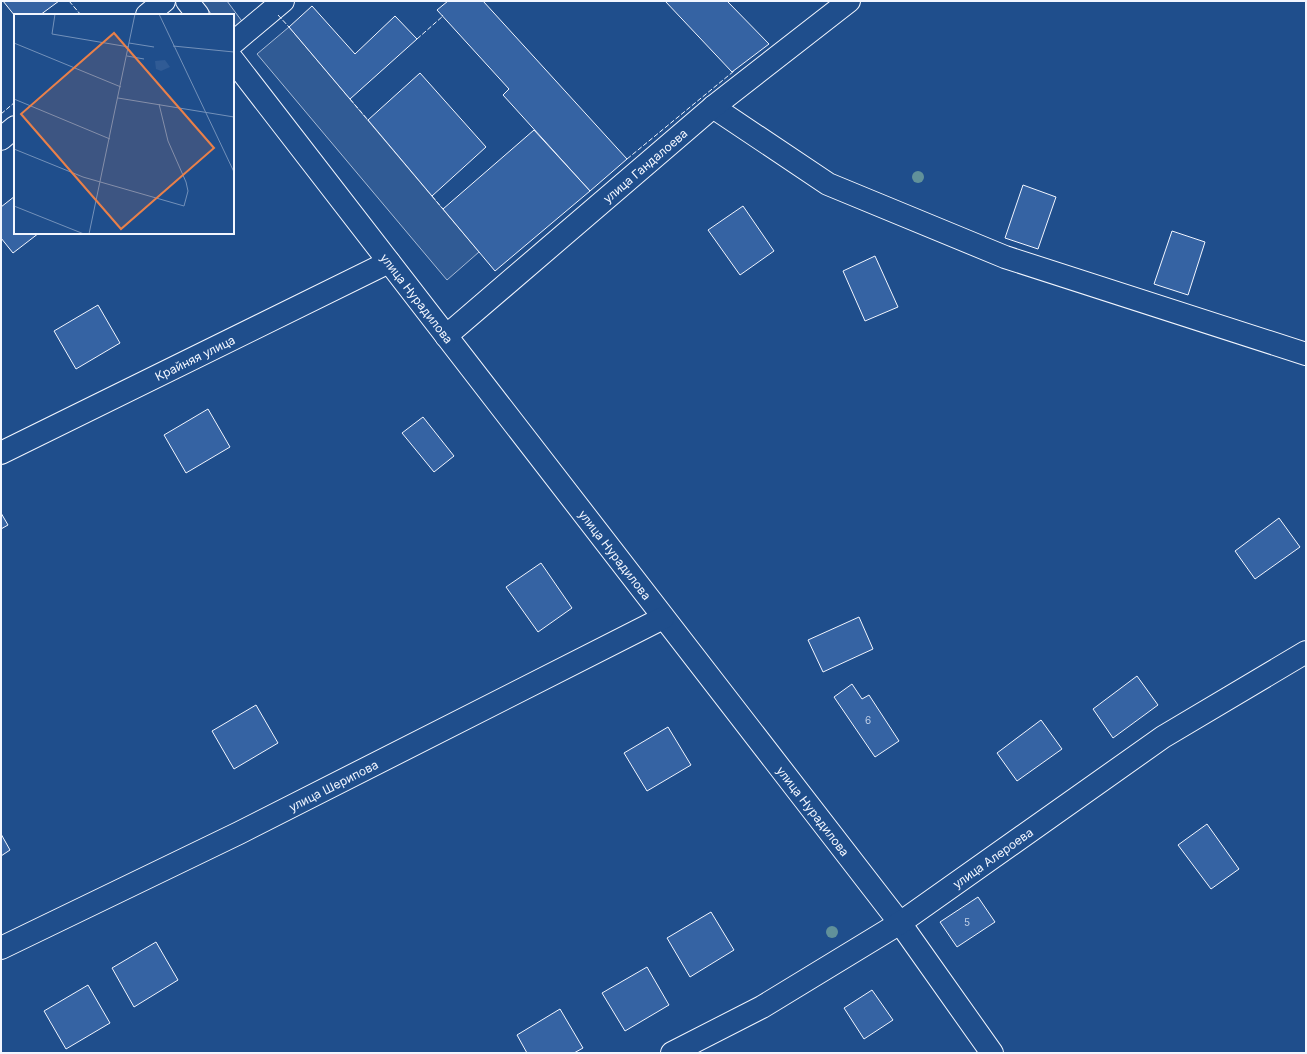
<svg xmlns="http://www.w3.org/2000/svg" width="1307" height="1054" viewBox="0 0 1307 1054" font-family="Inter,sans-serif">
	<rect width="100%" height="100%" fill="#1f4e8c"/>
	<g fill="#305b95" stroke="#a8bbd7">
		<path d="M 201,1 L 227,1 L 244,24 L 233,32 L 233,15 L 212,15 Z"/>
		<path d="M 289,27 L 479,252 L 447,280 L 257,54 Z"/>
	</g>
	<g fill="#3563a3" stroke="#f2f6ff">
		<path d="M 3,1 L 59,1 L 40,15 L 15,16 Z"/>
		<path d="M 448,1 L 483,1 L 627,159 L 590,191 L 503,95 L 509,89 L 437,10 Z"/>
		<path d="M 665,1 L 727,1 L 769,44 L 732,72 Z"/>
		<path d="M 312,6 L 355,54 L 395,16 L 417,39 L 350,99 L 289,27 Z"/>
		<path d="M 420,73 L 486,147 L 432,196 L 368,120 Z"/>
		<path d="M 534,130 L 590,191 L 495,271 L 443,209 Z"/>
		<path d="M 1023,185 L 1056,197 L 1038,249 L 1005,238 Z"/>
		<path d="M 15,196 L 15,233 L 39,233 L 13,253 L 1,238 L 1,207 Z"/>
		<path d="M 743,206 L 774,251 L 740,275 L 708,230 Z"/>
		<path d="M 1172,231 L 1205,242 L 1188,295 L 1154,284 Z"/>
		<path d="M 875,256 L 898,307 L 865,321 L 843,271 Z"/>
		<path d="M 98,305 L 120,343 L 76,369 L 54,331 Z"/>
		<path d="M 208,409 L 230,447 L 186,473 L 164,435 Z"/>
		<path d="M 423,417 L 454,456 L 434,472 L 402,433 Z"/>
		<path d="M 1,513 L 8,525 L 1,529 Z"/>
		<path d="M 1279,518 L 1300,547 L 1255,579 L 1235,551 Z"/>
		<path d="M 541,563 L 572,608 L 538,632 L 506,587 Z"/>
		<path d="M 859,617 L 873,649 L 823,672 L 808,640 Z"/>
		<path d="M 1137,676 L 1158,705 L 1113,738 L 1093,709 Z"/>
		<path d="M 852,684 L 862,699 L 869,695 L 899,741 L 875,757 L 834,697 Z"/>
		<path d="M 256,705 L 278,743 L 234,769 L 212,731 Z"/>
		<path d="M 1041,720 L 1062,749 L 1017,781 L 997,753 Z"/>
		<path d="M 668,727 L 691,765 L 647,791 L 624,753 Z"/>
		<path d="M 1207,824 L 1239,869 L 1211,889 L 1178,845 Z"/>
		<path d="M 1,834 L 10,850 L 1,856 Z"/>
		<path d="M 978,897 L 995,922 L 957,947 L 940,922 Z"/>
		<path d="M 711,912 L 734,950 L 690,977 L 667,938 Z"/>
		<path d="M 156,942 L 178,980 L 134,1007 L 112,968 Z"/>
		<path d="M 647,967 L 669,1005 L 625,1031 L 602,993 Z"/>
		<path d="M 88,985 L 110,1023 L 66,1049 L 44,1011 Z"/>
		<path d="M 872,990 L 893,1020 L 864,1039 L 844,1008 Z"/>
		<path d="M 560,1009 L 583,1048 L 574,1053 L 527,1053 L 517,1035 Z"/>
	</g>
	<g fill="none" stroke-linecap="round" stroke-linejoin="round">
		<defs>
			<g id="minor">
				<path d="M 187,1 L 198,15"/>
				<path d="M 147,15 L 164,1"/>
				<path d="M 233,43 L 283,1"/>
				<path id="s1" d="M 233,60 L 900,923 L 992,1053"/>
				<path d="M 713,107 L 828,184 L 1005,257 L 1306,354"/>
				<path d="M 1,139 L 15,127"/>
				<path id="s2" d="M 446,336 L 713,107 L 849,1"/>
				<path id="s3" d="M 1,453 L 389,262"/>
				<path id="s4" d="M 1,948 L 239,833 L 663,618"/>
				<path id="s5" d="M 672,1053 L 762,1007 L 900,923 L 1163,737 L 1306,652"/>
			</g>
		</defs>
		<use href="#minor" stroke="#f2f6ff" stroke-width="24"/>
		<use href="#minor" stroke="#1f4e8c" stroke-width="22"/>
		<g stroke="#f2f6ff" stroke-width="1" stroke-dasharray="5 2" stroke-linecap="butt">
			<path d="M 69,1 L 81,15"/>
			<path d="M 278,15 L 289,27"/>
			<path d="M 417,39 L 443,16 L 442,15"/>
			<path d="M 350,99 L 368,120"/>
			<path d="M 1,114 L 15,102"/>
			<path d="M 627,159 L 734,71"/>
			<path d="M 432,196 L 443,209"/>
		</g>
	</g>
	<g fill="#61919a">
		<circle cx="918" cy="177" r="6"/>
		<circle cx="832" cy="932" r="6"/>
	</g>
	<g text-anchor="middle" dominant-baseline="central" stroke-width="3" stroke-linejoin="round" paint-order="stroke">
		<g font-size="10" fill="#c3d1e8">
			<text x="868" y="720">6</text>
			<text x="967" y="922">5</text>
		</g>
		<g font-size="12" fill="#f2f6ff" stroke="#1f4e8c">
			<text stroke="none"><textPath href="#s2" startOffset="262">улица Гандалоева</textPath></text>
			<text stroke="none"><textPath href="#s1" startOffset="301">улица Нурадилова</textPath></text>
			<text stroke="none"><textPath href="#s3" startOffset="216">Крайняя улица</textPath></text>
			<text stroke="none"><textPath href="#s1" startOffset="625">улица Нурадилова</textPath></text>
			<text stroke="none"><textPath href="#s4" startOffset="370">улица Шерипова</textPath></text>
			<text stroke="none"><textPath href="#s1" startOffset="949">улица Нурадилова</textPath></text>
			<text stroke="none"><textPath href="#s5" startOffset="376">улица Алероева</textPath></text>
		</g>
	</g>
	<g transform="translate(14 14)">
		<rect width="220" height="220" fill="#1f4e8c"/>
		<path d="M 151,46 L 156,53 L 147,57 L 142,55 L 141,47 Z" fill="#305b95"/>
		<path fill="none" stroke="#7391ba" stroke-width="1" d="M 41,0 L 38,20 L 115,33M 145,0 L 220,158M 0,29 L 107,73M 115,29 L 140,33M 159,32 L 220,38M 113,42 L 130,45M 104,84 L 220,103M 0,85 L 96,125M 0,135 L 69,163 L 170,192 L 174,177 L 172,168 L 154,127 L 145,90M 0,192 L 70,220M 75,220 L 121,0"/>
		<path fill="#ea8049" fill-opacity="0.15" stroke="#ea8049" stroke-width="2" d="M 100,19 L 200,134 L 107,215 L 7,100 Z"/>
		<rect width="220" height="220" fill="none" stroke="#f2f6ff" stroke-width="2"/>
	</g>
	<rect width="1307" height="1054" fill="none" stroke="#f2f6ff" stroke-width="4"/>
</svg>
